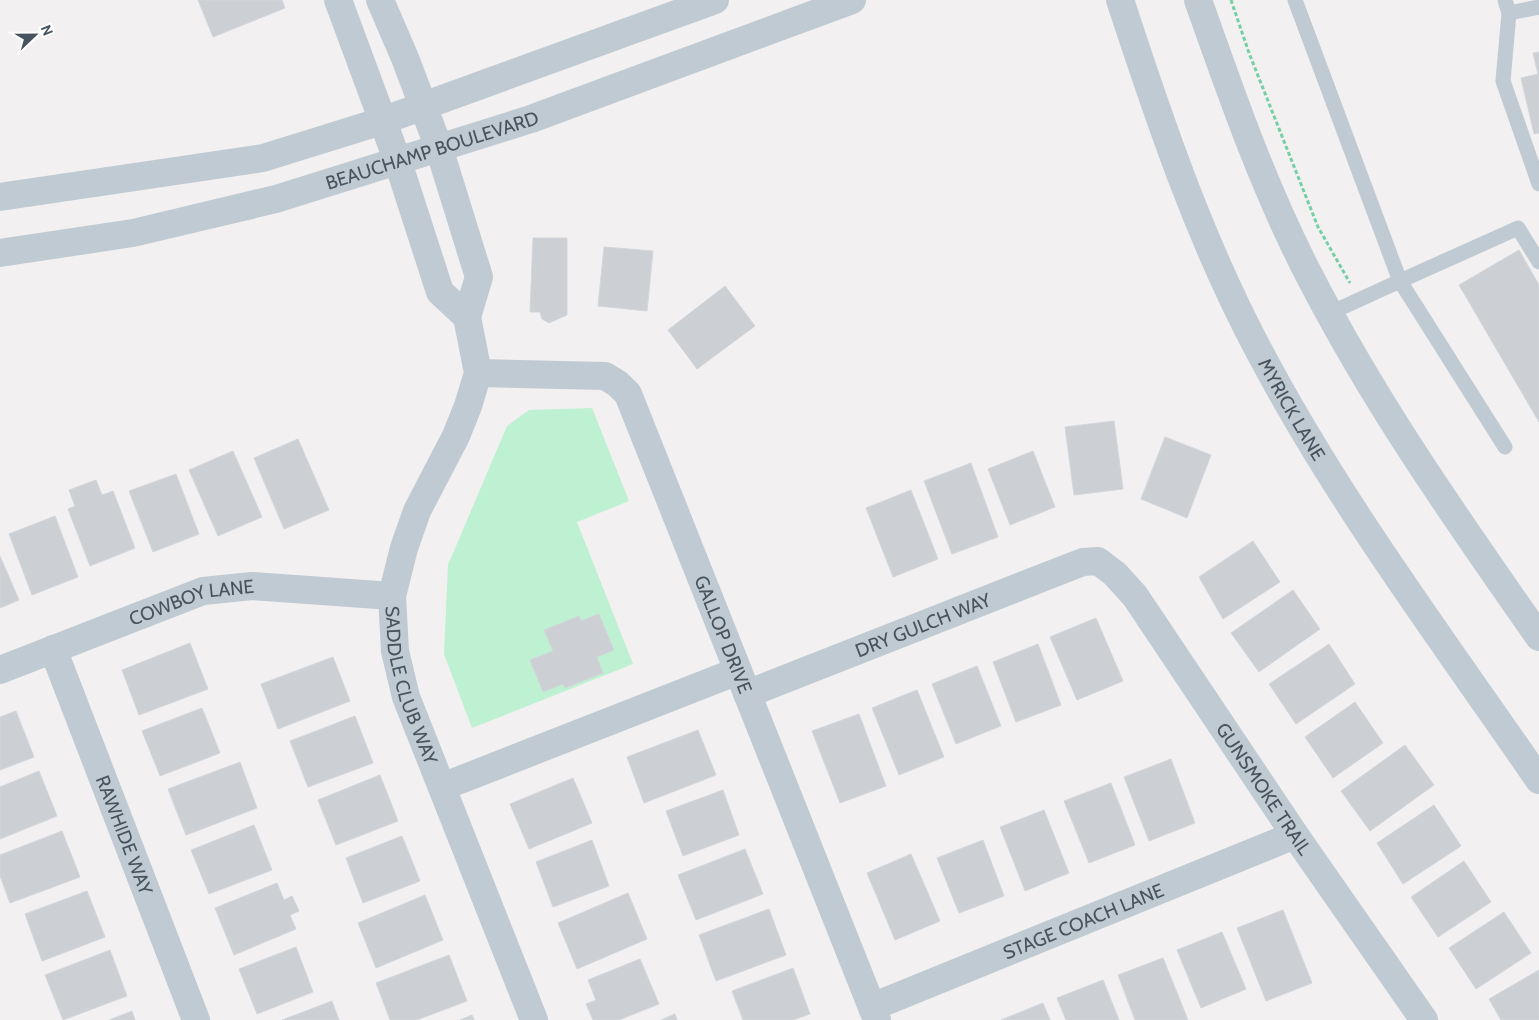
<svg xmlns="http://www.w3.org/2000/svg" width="1539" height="1020" viewBox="0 0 1539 1020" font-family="Cabin,sans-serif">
	<rect width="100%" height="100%" fill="#f2f0f0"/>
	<path fill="#bdf1d1" d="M 592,408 L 629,501 L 577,522 L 633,664 L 472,728 L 444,654 L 448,565 L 507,426 L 529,410 Z"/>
	<g fill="#cccfd4" stroke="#d3d6db">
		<path d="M 198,0 L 282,0 L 285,8 L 213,37 Z"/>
		<path d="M 1539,52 L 1539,133 L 1534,134 L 1521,78 L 1538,74 L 1533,53 Z"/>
		<path d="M 533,238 L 567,238 L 567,315 L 549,323 L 542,319 L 540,312 L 530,312 Z"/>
		<path d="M 604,247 L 653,251 L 647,311 L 598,306 Z"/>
		<path d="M 1519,250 L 1539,285 L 1539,422 L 1459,285 Z"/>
		<path d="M 725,286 L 755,326 L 697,369 L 668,330 Z"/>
		<path d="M 1114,421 L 1123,489 L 1074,495 L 1065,427 Z"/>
		<path d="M 1165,437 L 1211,455 L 1187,518 L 1141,499 Z"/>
		<path d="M 298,439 L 329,510 L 284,529 L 254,458 Z"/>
		<path d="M 233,451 L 262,517 L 218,536 L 189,470 Z"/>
		<path d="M 1033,451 L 1055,507 L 1010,525 L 988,469 Z"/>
		<path d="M 971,463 L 998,537 L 952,554 L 924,481 Z"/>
		<path d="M 176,474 L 199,534 L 153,552 L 129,491 Z"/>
		<path d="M 96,480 L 102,495 L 113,491 L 135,548 L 90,566 L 68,509 L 75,506 L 69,490 Z"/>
		<path d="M 911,490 L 938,559 L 893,577 L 866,508 Z"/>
		<path d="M 55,516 L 78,577 L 32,595 L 9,534 Z"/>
		<path d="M 1253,541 L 1280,582 L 1223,619 L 1199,577 Z"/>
		<path d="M 0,556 L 19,600 L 0,608 Z"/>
		<path d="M 1293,590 L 1320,629 L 1259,672 L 1231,633 Z"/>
		<path d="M 599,614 L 614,650 L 597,657 L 603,673 L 565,688 L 563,684 L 543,692 L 530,660 L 553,651 L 544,630 L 579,616 L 581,621 Z"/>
		<path d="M 1096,618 L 1123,681 L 1077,700 L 1050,637 Z"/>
		<path d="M 190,643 L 208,689 L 139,715 L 122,670 Z"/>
		<path d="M 1038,644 L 1061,705 L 1016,722 L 993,662 Z"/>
		<path d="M 1329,644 L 1355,684 L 1296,724 L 1269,684 Z"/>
		<path d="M 333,657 L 350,701 L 278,729 L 261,684 Z"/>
		<path d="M 977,666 L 1001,726 L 956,744 L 932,684 Z"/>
		<path d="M 917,690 L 944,757 L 899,775 L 872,708 Z"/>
		<path d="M 1355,702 L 1383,743 L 1333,778 L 1305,737 Z"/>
		<path d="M 202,708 L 220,753 L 160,776 L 142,731 Z"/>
		<path d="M 16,711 L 34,757 L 0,770 L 0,717 Z"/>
		<path d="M 859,714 L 886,786 L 840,803 L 812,731 Z"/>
		<path d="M 355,716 L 373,763 L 308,787 L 290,741 Z"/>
		<path d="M 698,730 L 716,775 L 644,803 L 627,757 Z"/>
		<path d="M 1405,745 L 1434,785 L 1370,831 L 1341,791 Z"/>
		<path d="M 1171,759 L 1195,823 L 1149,841 L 1124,777 Z"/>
		<path d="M 240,762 L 257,808 L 186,835 L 168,789 Z"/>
		<path d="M 39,771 L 57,816 L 0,839 L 0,787 Z"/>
		<path d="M 380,775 L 398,821 L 336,845 L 318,800 Z"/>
		<path d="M 573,778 L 592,823 L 529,849 L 510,804 Z"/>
		<path d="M 1111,783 L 1135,845 L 1089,863 L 1064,801 Z"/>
		<path d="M 723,790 L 739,835 L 683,856 L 666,811 Z"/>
		<path d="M 1434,805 L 1461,846 L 1403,884 L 1377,843 Z"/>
		<path d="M 1044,810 L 1069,873 L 1025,891 L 1000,827 Z"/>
		<path d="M 254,825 L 272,870 L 209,894 L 191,850 Z"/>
		<path d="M 62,831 L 80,877 L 10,903 L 0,876 L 0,855 Z"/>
		<path d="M 402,836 L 420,881 L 363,903 L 346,858 Z"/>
		<path d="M 592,840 L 609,886 L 553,907 L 536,862 Z"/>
		<path d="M 983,840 L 1004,896 L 959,913 L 937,858 Z"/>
		<path d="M 745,849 L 763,894 L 696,920 L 678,875 Z"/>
		<path d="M 911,854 L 940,921 L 895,940 L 867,873 Z"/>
		<path d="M 1464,861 L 1491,902 L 1438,937 L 1411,897 Z"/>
		<path d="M 277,883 L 284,900 L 292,896 L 299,911 L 290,915 L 296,929 L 234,955 L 215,908 Z"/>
		<path d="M 87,891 L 105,937 L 42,961 L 25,914 Z"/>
		<path d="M 628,893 L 647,939 L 577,969 L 558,923 Z"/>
		<path d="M 425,895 L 443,940 L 376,968 L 358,923 Z"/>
		<path d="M 769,909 L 786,955 L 716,981 L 699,935 Z"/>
		<path d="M 1283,910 L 1312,983 L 1266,1001 L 1237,928 Z"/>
		<path d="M 1504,912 L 1531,953 L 1476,989 L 1449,948 Z"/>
		<path d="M 1222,932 L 1246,989 L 1201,1008 L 1177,950 Z"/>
		<path d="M 296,947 L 313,992 L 257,1014 L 239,969 Z"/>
		<path d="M 110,950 L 127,996 L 63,1020 L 45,975 Z"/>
		<path d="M 449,955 L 467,1001 L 417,1020 L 390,1020 L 376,983 Z"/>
		<path d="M 1163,958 L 1188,1020 L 1135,1020 L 1118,975 Z"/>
		<path d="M 640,959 L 659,1004 L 619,1020 L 593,1020 L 586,1004 L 596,1000 L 588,980 Z"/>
		<path d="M 793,968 L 810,1014 L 793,1020 L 743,1020 L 732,991 Z"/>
		<path d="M 1539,970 L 1539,1020 L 1501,1020 L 1489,999 Z"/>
		<path d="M 1103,980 L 1119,1020 L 1066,1020 L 1057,998 Z"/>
		<path d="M 332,1001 L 339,1020 L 282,1020 Z"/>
		<path d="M 1043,1003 L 1050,1020 L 1001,1020 Z"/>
		<path d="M 132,1011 L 135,1020 L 109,1020 Z"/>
		<path d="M 675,1014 L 677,1020 L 661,1020 Z"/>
		<path d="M 472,1015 L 474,1020 L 460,1020 Z"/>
	</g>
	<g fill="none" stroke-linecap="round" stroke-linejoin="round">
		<path stroke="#74d0a2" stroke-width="3" stroke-dasharray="4 2.5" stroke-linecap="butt" d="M 1231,0 L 1249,53 L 1318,227 L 1350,283"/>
		<g stroke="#c0cad2" stroke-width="15">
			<path d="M 1295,0 L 1400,281 L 1330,313"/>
			<path d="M 1505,0 L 1509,13 L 1503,81 L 1539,184"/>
			<path d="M 1509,13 L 1539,7"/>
			<path d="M 1505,447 L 1400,281 L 1518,228 L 1539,262"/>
		</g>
		<g stroke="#c0cad2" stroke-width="28">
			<path d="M 338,0 L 398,162 L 440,292 L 467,317"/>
			<path id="s1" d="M 380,0 L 405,58 L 439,148 L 479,277 L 467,317 L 478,373 L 468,406 L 456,436 L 417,511 L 404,548 L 392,596 L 395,651 L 406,697 L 534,1020"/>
			<path id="s2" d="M 478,373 L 605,376 L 618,384 L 628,394 L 877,1020"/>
			<path id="s3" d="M 53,649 L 196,1020"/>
			<path id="s4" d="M 0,670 L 203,591 L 252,586 L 392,596"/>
			<path id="s5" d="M 747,694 L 1052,574 L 1083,562 L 1098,561 L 1115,574 L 1135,596 L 1295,835 L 1424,1020"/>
			<path d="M 442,787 L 738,671"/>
			<path id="s6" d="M 872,1007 L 1295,835"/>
		</g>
		<g stroke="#c0cad2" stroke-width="28">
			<path id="s7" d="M 1120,0 C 1159,119 1199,238 1258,349 C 1338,501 1442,639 1539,780"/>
			<path d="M 1198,0 C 1231,93 1263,186 1308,273 C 1375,404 1456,518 1539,637"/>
			<path d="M 0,197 L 263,158 L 382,121 L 715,0"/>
			<path id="s8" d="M 0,253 L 133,233 L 276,199 L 531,119 L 852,0"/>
		</g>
	</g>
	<g text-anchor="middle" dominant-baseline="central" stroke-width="4.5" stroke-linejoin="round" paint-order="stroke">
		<g font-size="19" fill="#47535e" stroke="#fff">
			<text stroke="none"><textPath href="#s8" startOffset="445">BEAUCHAMP BOULEVARD</textPath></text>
			<text stroke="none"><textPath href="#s7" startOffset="445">MYRICK LANE</textPath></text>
			<text stroke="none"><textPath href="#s4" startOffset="204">COWBOY LANE</textPath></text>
			<text stroke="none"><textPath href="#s5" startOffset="189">DRY GULCH WAY</textPath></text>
			<text stroke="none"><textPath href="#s2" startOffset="415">GALLOP DRIVE</textPath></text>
			<text stroke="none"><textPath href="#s1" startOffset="725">SADDLE CLUB WAY</textPath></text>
			<text stroke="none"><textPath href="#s5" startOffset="659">GUNSMOKE TRAIL</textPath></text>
			<text stroke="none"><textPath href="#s3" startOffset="199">RAWHIDE WAY</textPath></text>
			<text stroke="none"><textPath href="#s6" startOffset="228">STAGE COACH LANE</textPath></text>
		</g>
	</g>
	<g transform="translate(35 35) rotate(68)" stroke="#ffffff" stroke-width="4" paint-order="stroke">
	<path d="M0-4L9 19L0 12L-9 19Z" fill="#47535e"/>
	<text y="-8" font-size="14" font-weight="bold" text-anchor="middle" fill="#47535e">N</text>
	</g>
</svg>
